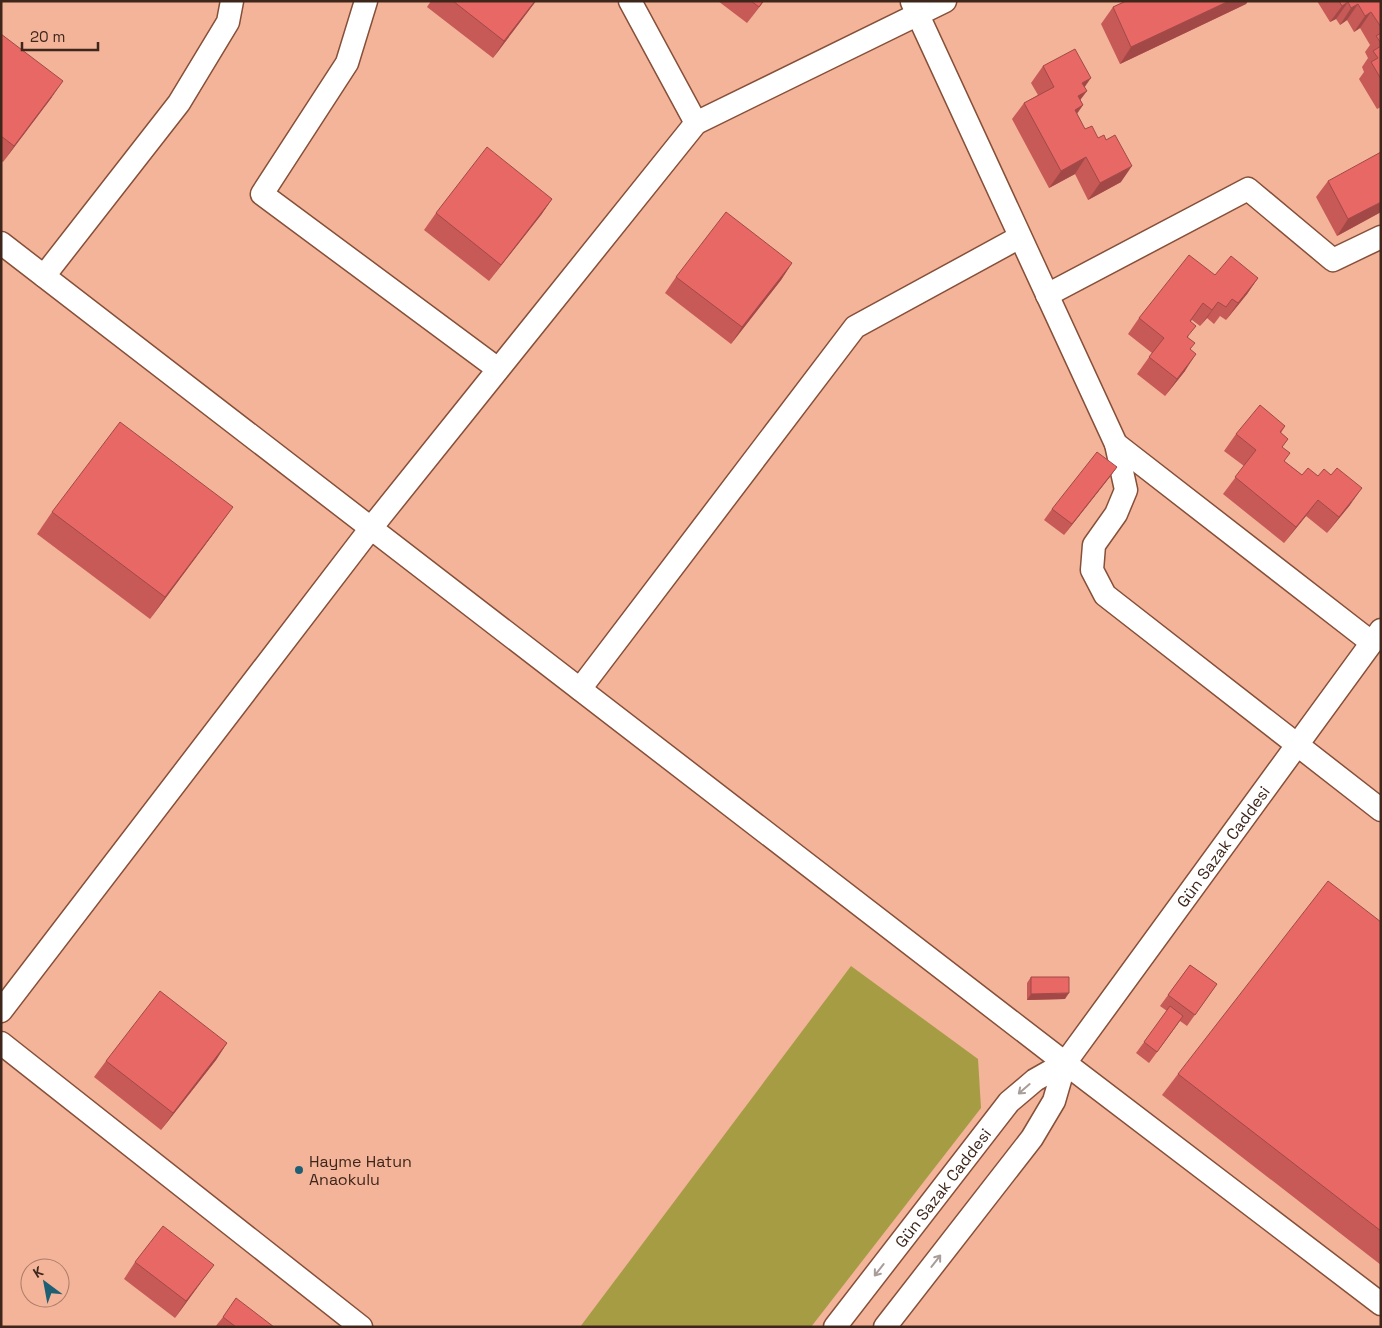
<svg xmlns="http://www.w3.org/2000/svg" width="1382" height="1328" viewBox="0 0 1382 1328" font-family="'Space Grotesk',sans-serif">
	<rect width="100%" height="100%" fill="#f3b49a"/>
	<path fill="#a59c44" d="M 851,966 L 978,1059 L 981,1108 L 811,1327 L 580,1327 Z"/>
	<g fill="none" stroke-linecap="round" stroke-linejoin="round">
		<defs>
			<g id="minor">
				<path d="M 366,1 L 347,63 L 262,194 L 498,369"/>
				<path d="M 630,1 L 696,123"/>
				<path d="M 912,2 L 1116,444 L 1371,642"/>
				<path d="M 1,243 L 1065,1063 L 1381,1304"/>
				<path d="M 44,276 L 179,103 L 228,22 L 232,1"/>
				<path d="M 1047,295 L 1248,189 L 1333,260 L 1381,237"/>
				<path d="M 1116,444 L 1126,490 L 1116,514 L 1094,545 L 1092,570 L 1105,595 L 1381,810"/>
				<path d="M 580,689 L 855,327 L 1020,237"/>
				<path d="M 1,1011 L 371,528 L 696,123 L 945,1"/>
				<path d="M 1,1043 L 361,1327"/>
				<path id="s1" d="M 835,1327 L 1009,1102 L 1035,1080 L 1065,1063"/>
				<path id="s2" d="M 885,1327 L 1032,1138 L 1054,1101 L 1065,1063 L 1381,630"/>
			</g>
		</defs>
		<use href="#minor" stroke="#864f38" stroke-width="25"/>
		<use href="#minor" stroke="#fff" stroke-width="22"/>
	</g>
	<g fill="#c75957">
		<path d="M 431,1 L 536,1 L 493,58 L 427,7 Z"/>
		<path d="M 718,1 L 764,1 L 747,23 Z"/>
		<path d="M 1126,1 L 1248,1 L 1246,4 L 1120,64 L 1101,24 L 1113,7 Z"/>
		<path d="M 1317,1 L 1381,1 L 1381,107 L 1377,109 L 1359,79 L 1364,72 L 1362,67 L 1368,58 L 1365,52 L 1370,45 L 1360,28 L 1354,32 L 1347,20 L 1340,25 L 1336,19 L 1330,22 Z"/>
		<path d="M 1,34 L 52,97 L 3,162 L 1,161 Z"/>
		<path d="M 1043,66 L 1085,87 L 1080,100 L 1083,105 L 1077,114 L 1085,129 L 1121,182 L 1088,200 L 1075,174 L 1049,188 L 1012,119 L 1024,103 L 1038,95 L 1031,83 Z"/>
		<path d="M 1328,181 L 1381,212 L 1337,236 L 1316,197 Z"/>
		<path d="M 552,199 L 541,215 L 489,281 L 424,230 L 436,213 Z"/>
		<path d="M 792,263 L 781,280 L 731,344 L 665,293 L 676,277 Z"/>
		<path d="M 1215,275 L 1258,278 L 1247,294 L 1226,320 L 1220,316 L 1214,324 L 1207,318 L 1200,326 L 1192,320 L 1191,321 L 1188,338 L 1190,350 L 1185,371 L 1165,396 L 1137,374 L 1152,353 L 1128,334 L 1139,318 Z"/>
		<path d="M 1285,426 L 1281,433 L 1288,439 L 1282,447 L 1284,461 L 1302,475 L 1350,505 L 1327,533 L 1306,516 L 1284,543 L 1223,494 L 1244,466 L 1224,451 L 1236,434 Z"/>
		<path d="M 1117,467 L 1109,478 L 1064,535 L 1044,520 L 1052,509 Z"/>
		<path d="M 52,512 L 217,529 L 150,619 L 37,534 Z"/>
		<path d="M 1381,922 L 1381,1265 L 1162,1095 L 1178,1074 Z"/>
		<path d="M 1190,965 L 1217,984 L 1187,1026 L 1180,1021 L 1149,1063 L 1136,1053 L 1167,1011 L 1160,1006 Z"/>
		<path d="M 1031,977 L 1065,999 L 1027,1000 L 1027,983 Z"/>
		<path d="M 227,1043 L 216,1060 L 161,1130 L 94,1077 L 106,1061 Z"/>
		<path d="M 135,1262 L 202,1281 L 175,1318 L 124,1279 Z"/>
		<path d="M 223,1317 L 274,1327 L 215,1327 Z"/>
	</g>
	<g fill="#a24947">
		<path d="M 535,1 L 536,1 L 493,58 L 504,41 Z"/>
		<path d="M 763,1 L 764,1 L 747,23 L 759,7 Z"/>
		<path d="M 1229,1 L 1248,1 L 1246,4 L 1120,64 L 1131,47 Z"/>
		<path d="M 1348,2 L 1336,19 L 1330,22 L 1342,6 Z"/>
		<path d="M 1358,4 L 1347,20 L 1340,25 L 1351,8 Z"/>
		<path d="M 1371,12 L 1360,28 L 1354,32 L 1365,16 Z"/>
		<path d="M 1091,78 L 1079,95 L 1082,83 Z"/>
		<path d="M 63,81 L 52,97 L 3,162 L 14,146 Z"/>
		<path d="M 1087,91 L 1075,107 L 1078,96 Z"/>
		<path d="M 1083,105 L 1071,121 L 1075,110 Z"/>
		<path d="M 1086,157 L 1075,174 L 1049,188 L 1061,171 Z"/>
		<path d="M 1132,166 L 1121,182 L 1088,200 L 1100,183 Z"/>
		<path d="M 552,199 L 541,215 L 489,281 L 501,265 Z"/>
		<path d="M 1381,202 L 1381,212 L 1337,236 L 1348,219 Z"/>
		<path d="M 792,263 L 781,280 L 731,344 L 742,327 Z"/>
		<path d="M 1258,278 L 1247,294 L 1226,320 L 1238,303 Z"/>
		<path d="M 1218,302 L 1207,318 L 1200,326 Z"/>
		<path d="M 1196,354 L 1185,371 L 1165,396 L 1177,379 Z"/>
		<path d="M 1117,467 L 1109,478 L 1064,535 L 1072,524 Z"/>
		<path d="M 1362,488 L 1350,505 L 1327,533 L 1339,517 Z"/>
		<path d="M 1318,500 L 1306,516 L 1284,543 L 1296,527 Z"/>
		<path d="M 233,507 L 217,529 L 150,619 L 165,597 Z"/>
		<path d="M 1069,993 L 1065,999 L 1027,1000 L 1031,994 Z"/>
		<path d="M 227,1043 L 216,1060 L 161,1130 L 173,1113 Z"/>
		<path d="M 214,1265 L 202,1281 L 175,1318 L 186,1301 Z"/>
	</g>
	<g fill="#e76865" stroke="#a24947">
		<path d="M 453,1 L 535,1 L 504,41 Z"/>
		<path d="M 751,1 L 763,1 L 759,7 Z"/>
		<path d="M 1126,1 L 1229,1 L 1131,47 L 1113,7 Z"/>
		<path d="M 1339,1 L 1381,1 L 1381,27 L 1371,12 L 1365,16 L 1358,4 L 1351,8 L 1348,2 L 1342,6 Z"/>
		<path d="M 1381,33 L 1381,43 L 1376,36 Z"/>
		<path d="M 1,34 L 63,81 L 14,146 L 1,136 Z"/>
		<path d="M 1381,46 L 1381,79 L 1371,62 L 1378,58 L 1373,51 Z"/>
		<path d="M 1075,49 L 1091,78 L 1082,83 L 1087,91 L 1078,96 L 1083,105 L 1075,110 L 1085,129 L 1092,126 L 1098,138 L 1104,135 L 1106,140 L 1115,135 L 1132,166 L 1100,183 L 1086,157 L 1061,171 L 1024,103 L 1054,87 L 1043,66 Z"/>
		<path d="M 487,147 L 552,199 L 501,265 L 436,213 Z"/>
		<path d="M 1381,152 L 1381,202 L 1348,219 L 1328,181 Z"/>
		<path d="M 726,212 L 792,263 L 742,327 L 676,277 Z"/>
		<path d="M 1189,255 L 1215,275 L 1231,256 L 1258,278 L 1238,303 L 1232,299 L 1226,307 L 1218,302 L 1212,310 L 1203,303 L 1190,321 L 1196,326 L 1187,337 L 1195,343 L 1190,349 L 1196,354 L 1177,379 L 1149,357 L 1164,338 L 1139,318 Z"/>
		<path d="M 1260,405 L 1285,426 L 1280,432 L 1288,439 L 1282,447 L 1290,453 L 1284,461 L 1302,475 L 1308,468 L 1318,476 L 1324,469 L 1331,475 L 1337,468 L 1362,488 L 1339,517 L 1318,500 L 1296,527 L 1235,477 L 1256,450 L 1236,434 Z"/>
		<path d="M 120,422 L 233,507 L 165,597 L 52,512 Z"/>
		<path d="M 1097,452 L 1117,467 L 1072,524 L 1052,509 Z"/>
		<path d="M 1328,881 L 1381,922 L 1381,1231 L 1178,1074 Z"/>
		<path d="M 1190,965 L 1217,984 L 1195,1015 L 1168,995 Z"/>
		<path d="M 1031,977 L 1069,977 L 1069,993 L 1031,994 Z"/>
		<path d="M 160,991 L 227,1043 L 173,1113 L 106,1061 Z"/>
		<path d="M 1170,1006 L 1183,1016 L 1157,1052 L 1144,1042 Z"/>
		<path d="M 163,1226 L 214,1265 L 186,1301 L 135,1262 Z"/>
		<path d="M 236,1298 L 274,1327 L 236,1327 L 223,1317 Z"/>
	</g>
	<defs><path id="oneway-shaft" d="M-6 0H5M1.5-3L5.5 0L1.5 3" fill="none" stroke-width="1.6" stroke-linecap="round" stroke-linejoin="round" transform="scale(1.25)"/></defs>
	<g stroke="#a89d98">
		<use href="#oneway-shaft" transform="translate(1024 1089) rotate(139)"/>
		<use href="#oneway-shaft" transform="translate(936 1261) rotate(-52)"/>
		<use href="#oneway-shaft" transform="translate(879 1270) rotate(128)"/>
	</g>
	<circle fill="#1f5f74" stroke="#f3b49a" stroke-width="2" cx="299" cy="1170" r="5"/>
	<g text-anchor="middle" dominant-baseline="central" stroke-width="5" stroke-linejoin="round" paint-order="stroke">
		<g font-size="16" fill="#3e261b" stroke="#f3b49a">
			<text stroke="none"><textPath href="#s2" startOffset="590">Gün Sazak Caddesi</textPath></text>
			<text stroke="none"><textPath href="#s1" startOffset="176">Gün Sazak Caddesi</textPath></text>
		</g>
		<g font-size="16" fill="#3e261b" stroke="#f3b49a" text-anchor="start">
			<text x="309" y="1161">Hayme Hatun<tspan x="309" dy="18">Anaokulu</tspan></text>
		</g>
	</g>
	<rect width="1382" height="1328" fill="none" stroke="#3e261b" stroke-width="5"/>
	<g transform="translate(45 1283) rotate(328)"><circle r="24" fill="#f3b49a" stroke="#ab7b67"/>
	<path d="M0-4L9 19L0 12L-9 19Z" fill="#1f5f74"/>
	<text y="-8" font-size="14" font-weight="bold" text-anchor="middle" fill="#3e261b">K</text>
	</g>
	<path d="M22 42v8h76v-8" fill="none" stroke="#3e261b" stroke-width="2.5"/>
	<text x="30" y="42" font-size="15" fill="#3e261b" stroke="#f3b49a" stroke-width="4" paint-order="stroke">20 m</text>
</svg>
